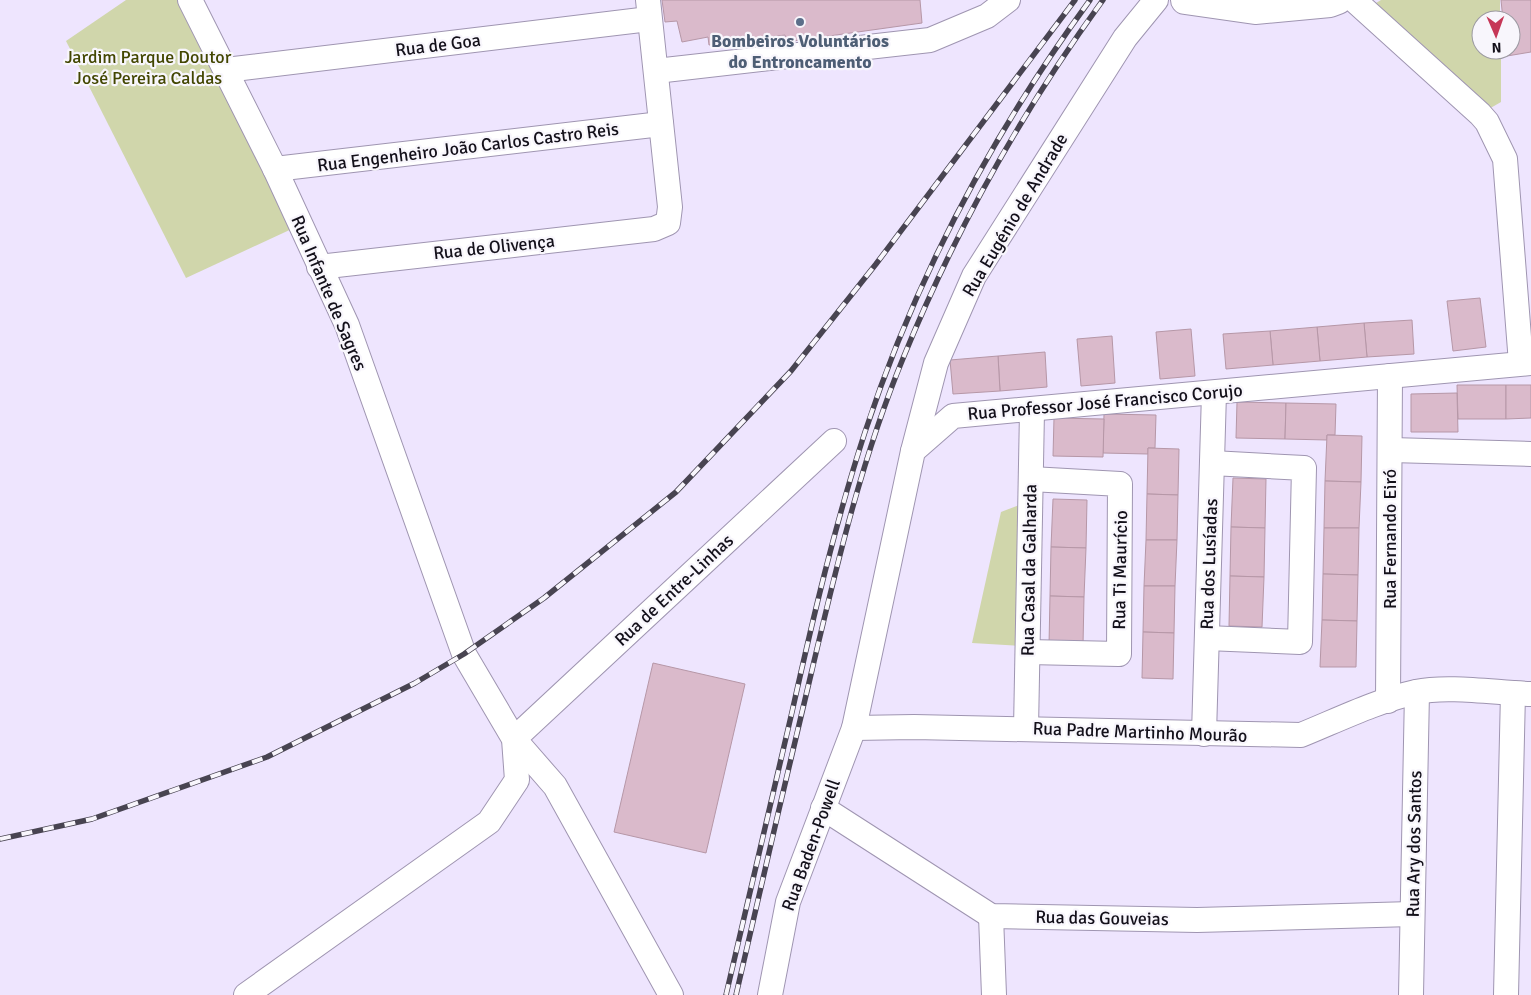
<svg xmlns="http://www.w3.org/2000/svg" width="1531" height="995" viewBox="0 0 1531 995" font-family="Signika,sans-serif">
	<rect width="100%" height="100%" fill="#eee5fe"/>
	<g fill="#d0d6ab">
		<path d="M 126,0 L 184,0 L 296,227 L 186,278 L 66,41 Z"/>
		<path d="M 1381,0 L 1500,0 L 1500,20 L 1481,20 L 1481,50 L 1501,50 L 1501,102 L 1480,114 L 1366,9 Z"/>
		<path d="M 1019,505 L 1021,646 L 972,643 L 1001,512 Z"/>
	</g>
	<g fill="#dabacb" stroke="#b697a7">
		<path d="M 662,0 L 920,0 L 922,23 L 786,42 L 785,35 L 709,45 L 708,37 L 682,42 L 677,21 L 665,22 Z"/>
		<path d="M 1501,0 L 1531,0 L 1531,52 L 1507,56 L 1506,50 L 1511,50 L 1511,20 L 1503,20 Z"/>
		<path d="M 1480,298 L 1486,347 L 1453,351 L 1447,301 Z"/>
		<path d="M 1412,320 L 1414,354 L 1367,357 L 1364,323 Z"/>
		<path d="M 1364,323 L 1367,357 L 1320,361 L 1317,327 Z"/>
		<path d="M 1317,327 L 1320,361 L 1273,365 L 1270,331 Z"/>
		<path d="M 1191,329 L 1195,376 L 1160,379 L 1156,332 Z"/>
		<path d="M 1270,331 L 1273,365 L 1226,369 L 1223,334 Z"/>
		<path d="M 1112,336 L 1115,383 L 1081,386 L 1077,339 Z"/>
		<path d="M 1045,352 L 1047,387 L 1000,391 L 998,356 Z"/>
		<path d="M 998,356 L 1000,391 L 953,394 L 950,360 Z"/>
		<path d="M 1457,385 L 1506,385 L 1506,419 L 1458,419 Z"/>
		<path d="M 1506,385 L 1531,385 L 1531,418 L 1506,419 Z"/>
		<path d="M 1457,393 L 1458,432 L 1411,432 L 1411,394 Z"/>
		<path d="M 1237,402 L 1286,403 L 1285,439 L 1236,438 Z"/>
		<path d="M 1286,403 L 1336,404 L 1335,435 L 1327,435 L 1327,440 L 1285,439 Z"/>
		<path d="M 1104,414 L 1156,415 L 1155,448 L 1148,448 L 1148,454 L 1103,453 Z"/>
		<path d="M 1054,418 L 1104,419 L 1103,457 L 1053,456 Z"/>
		<path d="M 1327,435 L 1362,436 L 1361,482 L 1325,481 Z"/>
		<path d="M 1148,448 L 1179,449 L 1178,495 L 1147,494 Z"/>
		<path d="M 1233,478 L 1266,479 L 1265,528 L 1231,527 Z"/>
		<path d="M 1325,481 L 1361,482 L 1359,528 L 1324,528 Z"/>
		<path d="M 1147,494 L 1178,495 L 1177,540 L 1146,540 Z"/>
		<path d="M 1053,499 L 1087,500 L 1086,548 L 1051,547 Z"/>
		<path d="M 1231,527 L 1265,528 L 1264,577 L 1230,576 Z"/>
		<path d="M 1324,528 L 1359,528 L 1358,575 L 1323,574 Z"/>
		<path d="M 1146,540 L 1177,540 L 1175,586 L 1144,586 Z"/>
		<path d="M 1051,547 L 1086,548 L 1084,597 L 1050,596 Z"/>
		<path d="M 1323,574 L 1358,575 L 1357,621 L 1322,620 Z"/>
		<path d="M 1230,576 L 1264,577 L 1262,627 L 1229,626 Z"/>
		<path d="M 1144,586 L 1175,586 L 1174,633 L 1143,632 Z"/>
		<path d="M 1050,596 L 1084,597 L 1083,645 L 1049,645 Z"/>
		<path d="M 1322,620 L 1357,621 L 1356,667 L 1320,667 Z"/>
		<path d="M 1143,632 L 1174,633 L 1173,679 L 1142,678 Z"/>
		<path d="M 653,663 L 745,684 L 706,853 L 614,832 Z"/>
	</g>
	<g fill="none" stroke-linecap="round" stroke-linejoin="round">
		<defs>
			<g id="minor">
				<path d="M 190,0 L 275,169 L 347,325 L 464,654 L 514,739 L 517,780 L 489,822 L 246,995"/>
				<path d="M 1354,0 L 1480,114 L 1487,122 L 1505,159 L 1521,363"/>
				<path d="M 226,70 L 649,19"/>
				<path d="M 656,71 L 930,40 L 987,16 L 1008,0"/>
				<path d="M 275,169 L 661,124"/>
				<path d="M 319,267 L 654,229 L 668,223 L 670,207 L 648,0"/>
				<path d="M 1391,450 L 1531,454"/>
				<path d="M 913,451 L 936,363 L 974,276 L 1125,38 L 1156,0"/>
				<path d="M 1207,638 L 1300,642 L 1304,468 L 1212,463"/>
				<path d="M 1028,652 L 1119,654 L 1120,484 L 1031,479"/>
				<path d="M 1388,701 L 1390,376"/>
				<path d="M 854,728 L 914,727 L 1301,735 C 1338,720 1376,701 1416,692 C 1448,685 1497,693 1531,694"/>
				<path d="M 1026,729 L 1032,411"/>
				<path d="M 1204,734 L 1214,393"/>
				<path d="M 823,808 L 991,916 L 1197,920 L 1412,914"/>
				<path d="M 991,916 L 994,995"/>
				<path d="M 671,995 L 555,786 L 514,739 L 834,441"/>
				<path d="M 770,995 L 788,902 L 854,728 L 913,451 L 953,416 L 1531,363"/>
				<path d="M 1411,995 L 1417,692"/>
				<path d="M 1506,995 L 1513,693"/>
			</g>
			<path id="major" d="M 1185,0 L 1255,10 L 1330,3 L 1338,0"/>
		</defs>
		<use href="#minor" stroke="#9f95b1" stroke-width="26"/>
		<use href="#major" stroke="#9f95b1" stroke-width="30"/>
		<use href="#minor" stroke="#fff" stroke-width="24"/>
		<use href="#major" stroke="#fff" stroke-width="28"/>
		<defs>
			<g id="rail">
				<path d="M 0,839 L 92,819 L 267,757 L 415,683 L 464,654 L 544,598 L 676,492 L 791,371 L 876,264 L 1075,0"/>
				<path d="M 726,995 C 748,901 770,807 792,712 C 813,618 835,524 865,432 C 916,277 994,131 1090,0"/>
				<path d="M 736,995 C 761,887 786,778 812,670 C 837,564 862,457 904,356 C 956,229 1022,111 1103,0"/>
			</g>
		</defs>
		<use href="#rail" stroke="#484451" stroke-width="5.5"/>
		<use href="#rail" stroke="#f8f6fc" stroke-width="4" stroke-dasharray="11" stroke-linecap="butt"/>
	</g>
	<circle fill="#5c6f8a" stroke="#f8f6fc" stroke-width="2" cx="800" cy="22" r="5"/>
	<g text-anchor="middle" dominant-baseline="central" stroke-width="4.5" stroke-linejoin="round" paint-order="stroke">
		<g font-size="18" font-weight="bold" fill="#4e5e75" stroke="#f8f6fc">
			<text x="800" y="41">Bombeiros Voluntários<tspan x="800" dy="21">do Entroncamento</tspan></text>
		</g>
		<g font-size="18" fill="#13101a" stroke="#f8f6fc">
			<text transform="translate(438 45) rotate(-7)">Rua de Goa</text>
			<text transform="translate(468 147) rotate(-7)">Rua Engenheiro João Carlos Castro Reis</text>
			<text transform="translate(1015 215) rotate(-59)">Rua Eugénio de Andrade</text>
			<text transform="translate(494 247) rotate(-6)">Rua de Olivença</text>
			<text transform="translate(329 293) rotate(67)">Rua Infante de Sagres</text>
			<text transform="translate(1105 402) rotate(-5)">Rua Professor José Francisco Corujo</text>
			<text transform="translate(1390 539) rotate(-90)">Rua Fernando Eiró</text>
			<text transform="translate(1209 564) rotate(-88)">Rua dos Lusíadas</text>
			<text transform="translate(1029 570) rotate(-89)">Rua Casal da Galharda</text>
			<text transform="translate(1120 570) rotate(-89)">Rua Ti Maurício</text>
			<text transform="translate(674 590) rotate(-43)">Rua de Entre-Linhas</text>
			<text transform="translate(1140 732) rotate(2)">Rua Padre Martinho Mourão</text>
			<text transform="translate(1414 844) rotate(-89)">Rua Ary dos Santos</text>
			<text transform="translate(811 845) rotate(-70)">Rua Baden-Powell</text>
			<text transform="translate(1102 918) rotate(1)">Rua das Gouveias</text>
		</g>
		<g font-size="18" fill="#424601" stroke="#f8f6fc">
			<text x="148" y="57">Jardim Parque Doutor<tspan x="148" dy="21">José Pereira Caldas</tspan></text>
		</g>
	</g>
	<g transform="translate(1496 35) rotate(178)"><circle r="24" fill="#f8f6fc" stroke="#9c9aa2"/>
	<path d="M0-4L9 19L0 12L-9 19Z" fill="#c63757"/>
	<text y="-8" font-size="14" font-weight="bold" text-anchor="middle" fill="#13101a">N</text>
	</g>
</svg>
